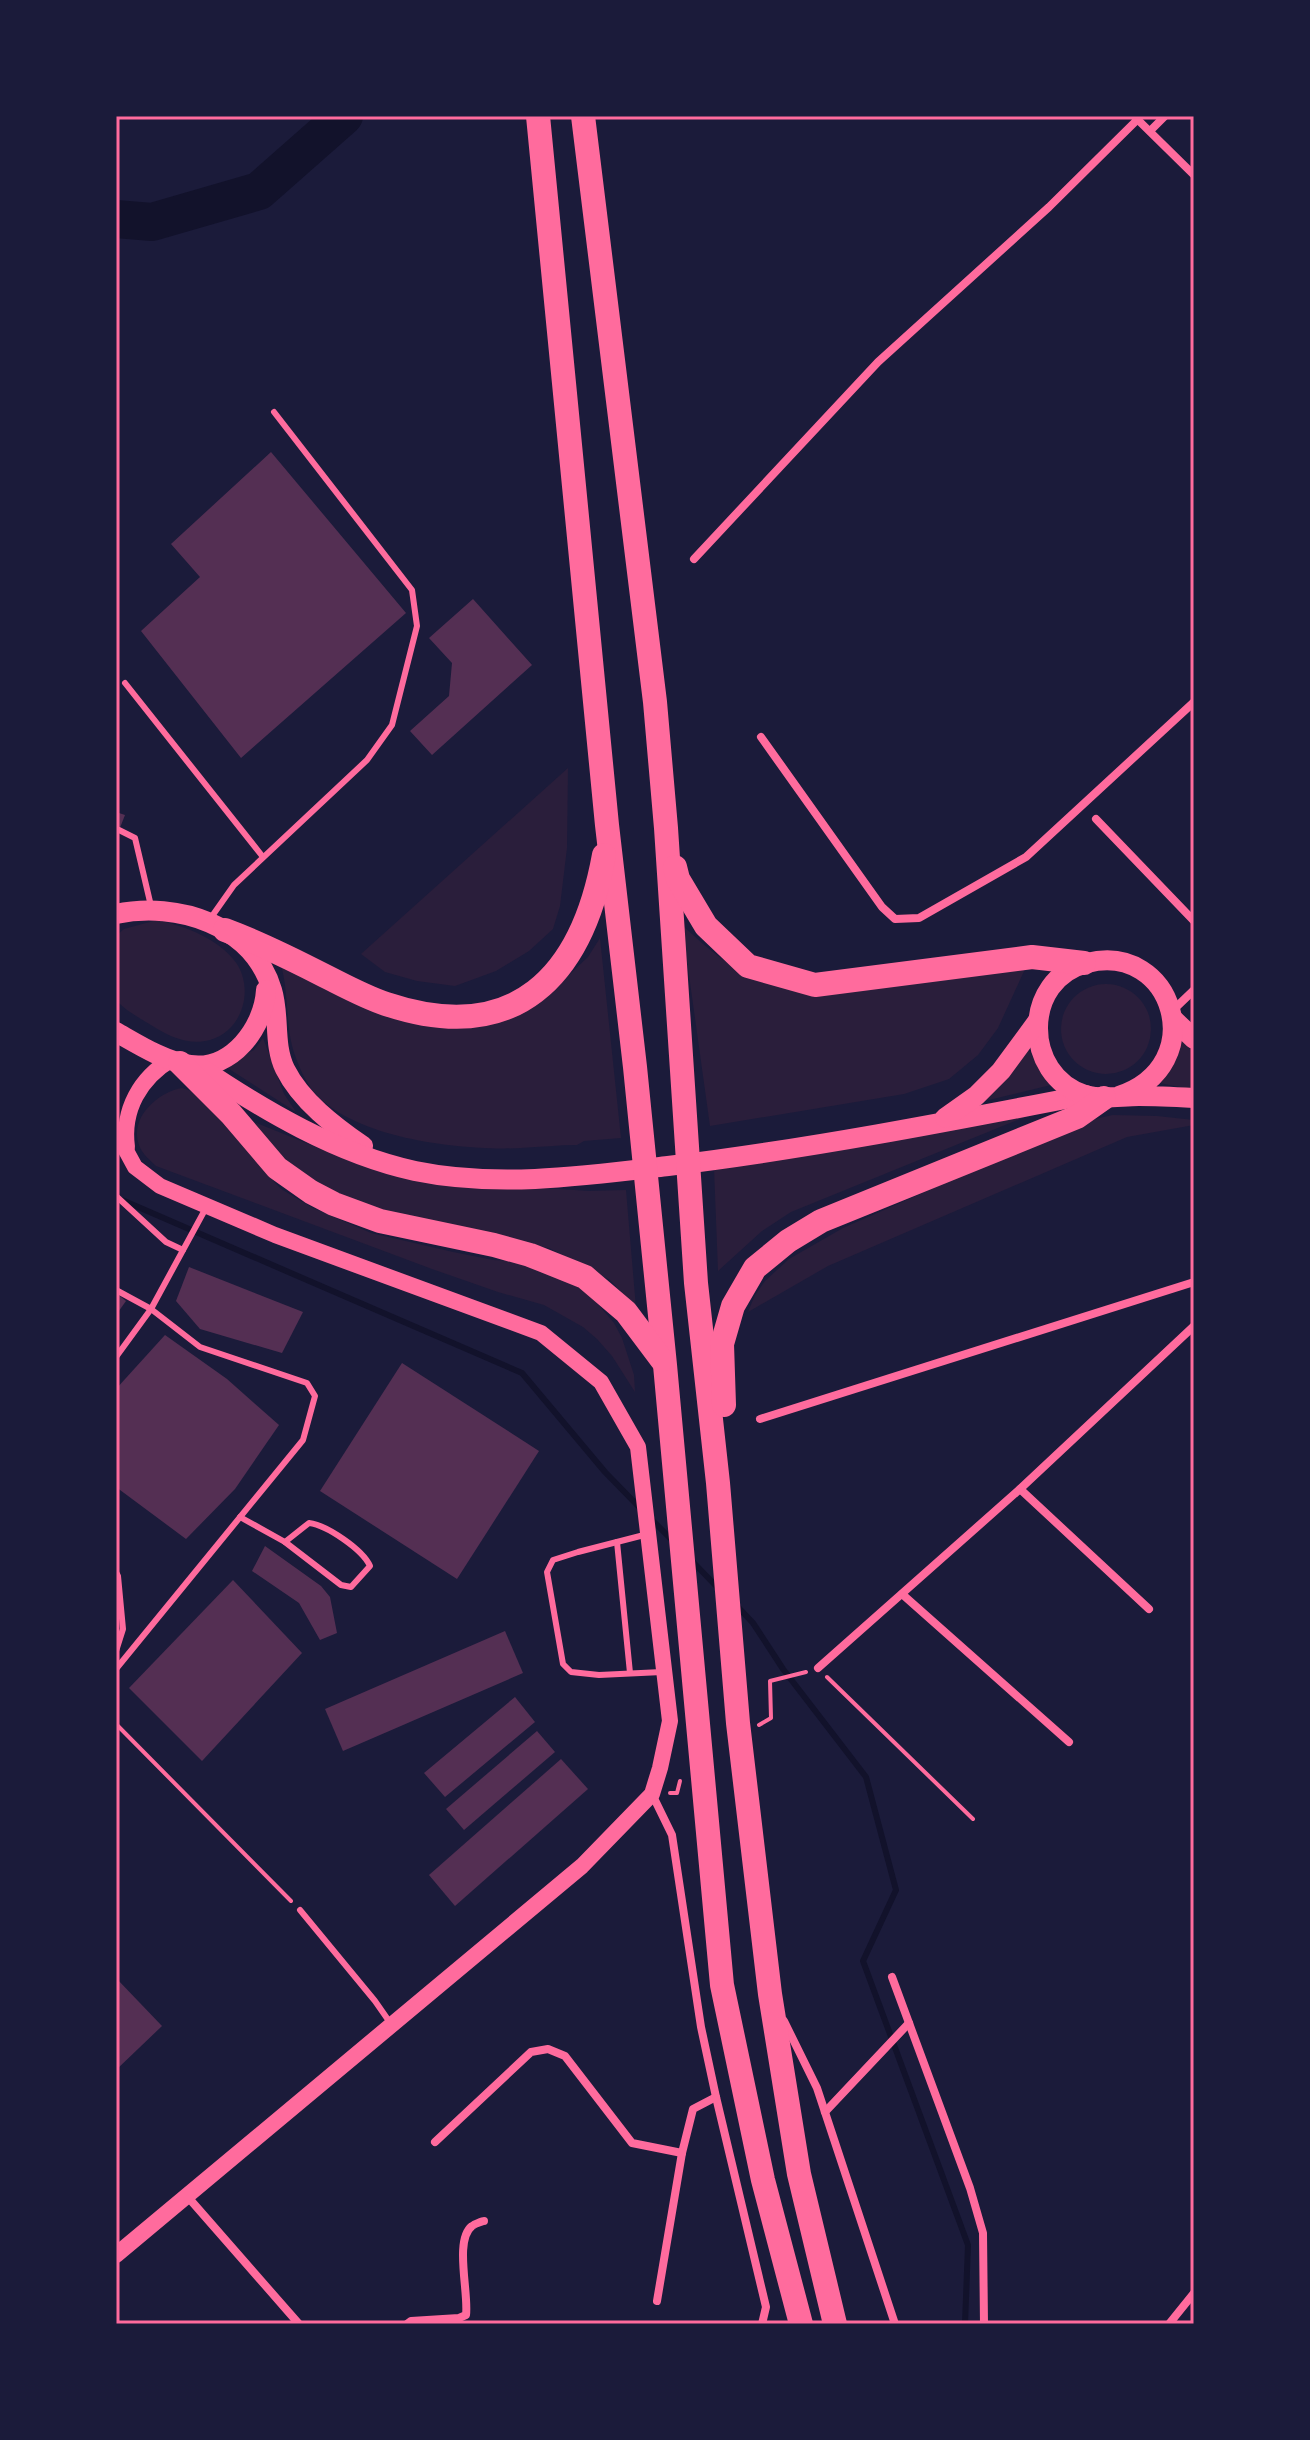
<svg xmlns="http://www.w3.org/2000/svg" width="1310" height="2440" viewBox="0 0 1310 2440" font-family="Lora,serif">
	<rect width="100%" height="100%" fill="#1b1b3a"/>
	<g fill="#2a1e3b">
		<path d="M 568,768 L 567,848 L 560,906 L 553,929 L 529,951 L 496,971 L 455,986 L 417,981 L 385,972 L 361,954 Z"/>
		<path d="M 157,920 C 185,926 220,939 237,964 C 254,991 242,1031 210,1040 C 189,1046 168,1036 151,1025 C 138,1017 126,1011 116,1000 L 116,936 L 124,929 Z"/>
		<path d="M 682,925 C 721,961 748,983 802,991 L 1025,969 L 998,1028 L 978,1055 L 949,1079 L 904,1094 L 710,1126 Z"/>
		<path d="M 600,938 L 621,1138 L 584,1141 L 577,1145 C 558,1145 540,1147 521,1148 C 462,1151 353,1139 313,1091 C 306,1082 300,1069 296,1058 C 284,1028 290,992 280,962 L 419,1023 L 554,989 L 588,957 Z"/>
		<circle cx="1106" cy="1029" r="45"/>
		<path d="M 1178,1033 L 1194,1050 L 1194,1090 L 1155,1082 Z"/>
		<path d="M 263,1038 L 284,1094 L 296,1112 L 223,1065 L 254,1050 Z"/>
		<path d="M 1028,1049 L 1051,1085 L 976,1103 Z"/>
		<path d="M 182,1088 L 191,1091 L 220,1116 L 265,1172 L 281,1189 L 313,1208 L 371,1233 L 453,1252 L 493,1260 L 516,1261 L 585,1289 L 614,1323 L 622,1338 L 634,1375 L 635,1392 L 612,1356 L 597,1339 L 583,1327 L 544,1305 L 498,1292 L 432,1269 L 156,1166 C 150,1160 142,1154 139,1145 C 129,1118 158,1092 182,1088 Z"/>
		<path d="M 1030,1115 L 791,1212 L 762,1231 L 718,1271 L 714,1168 Z"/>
		<path d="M 1113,1115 L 1157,1116 L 1194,1120 L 1194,1125 L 1127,1137 L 828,1266 L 748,1312 L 755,1295 L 765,1281 L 789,1259 L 843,1228 L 1086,1121 Z"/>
		<path d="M 254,1122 L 346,1159 L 515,1186 L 589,1191 L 626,1190 L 636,1308 L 610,1280 L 549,1248 L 460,1231 L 324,1194 L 271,1146 Z"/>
	</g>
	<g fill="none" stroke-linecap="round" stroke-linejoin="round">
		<g stroke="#12122b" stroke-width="6">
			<path d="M 122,1200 L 522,1373 L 605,1472 L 641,1509"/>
			<path d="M 652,1520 L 675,1543"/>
			<path d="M 691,1560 L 719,1589"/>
			<path d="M 736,1605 L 753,1623 L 783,1669 L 866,1777 L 896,1890 L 863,1961 L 968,2245 L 965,2324"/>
		</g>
		<path stroke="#12122b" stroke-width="38" d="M 116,219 L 152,222 L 259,191 L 344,116"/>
	</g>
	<g fill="#542f53">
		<path d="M 271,452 L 406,613 L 241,758 L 141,631 L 200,577 L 171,544 Z"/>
		<path d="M 473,599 L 532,665 L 432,755 L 410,731 L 449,696 L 452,663 L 429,638 Z"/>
		<path d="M 116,812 L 125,815 L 116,838 Z"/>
		<path d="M 189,1267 L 303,1312 L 282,1353 L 200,1329 L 176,1301 Z"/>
		<path d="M 116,1293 L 126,1301 L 116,1315 Z"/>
		<path d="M 165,1335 L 227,1379 L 279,1425 L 235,1489 L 186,1539 L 116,1487 L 116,1389 Z"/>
		<path d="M 402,1363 L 539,1451 L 457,1579 L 320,1491 Z"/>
		<path d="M 265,1546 L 321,1586 L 330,1597 L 337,1633 L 320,1640 L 299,1603 L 252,1571 Z"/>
		<path d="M 233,1580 L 302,1653 L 202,1761 L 129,1688 Z"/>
		<path d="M 505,1631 L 523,1673 L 343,1751 L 325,1709 Z"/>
		<path d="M 515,1697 L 535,1722 L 445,1797 L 424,1773 Z"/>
		<path d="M 537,1731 L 555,1752 L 464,1830 L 446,1809 Z"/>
		<path d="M 561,1759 L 588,1789 L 455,1906 L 429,1875 Z"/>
		<path d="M 116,1978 L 162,2026 L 116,2070 Z"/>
	</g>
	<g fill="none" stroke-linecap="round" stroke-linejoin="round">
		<g stroke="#ff6b9d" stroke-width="4">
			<path d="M 827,1677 L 973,1819"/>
			<path d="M 116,1724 L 291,1901"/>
			<path d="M 759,1725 L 771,1718 L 770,1681 L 806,1672"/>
			<path d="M 670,1793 L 677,1793 L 680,1781"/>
		</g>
		<g stroke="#ff6b9d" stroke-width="6">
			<path d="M 125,683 L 263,857"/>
			<path d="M 119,830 L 135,838 L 151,906"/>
			<path d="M 210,919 L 234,885 L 367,760 L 392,725 L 417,626 L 412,590 L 274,412"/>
			<path d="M 116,1196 L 166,1242 L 183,1250"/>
			<path d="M 116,1290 L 151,1309 L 200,1347 L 307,1383 L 315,1396 L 303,1440 L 116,1669"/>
			<path d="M 116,1357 L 151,1309 L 207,1206"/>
			<path d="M 240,1517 L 285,1542"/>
			<path d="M 309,1523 C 327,1525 363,1550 370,1566 L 351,1587 L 341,1585 L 285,1542 Z"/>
			<path d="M 648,1534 L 578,1552 L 553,1560 L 547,1572 L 563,1664 L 571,1672 L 599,1675 L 662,1672"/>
			<path d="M 617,1542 L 630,1673"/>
			<path d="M 116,1572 L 118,1576 L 123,1629 L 116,1651"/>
			<path d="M 300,1910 L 375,2001 L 391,2024"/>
		</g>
		<g stroke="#ff6b9d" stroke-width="8">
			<path d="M 1135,117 L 1194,175"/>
			<path d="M 1150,131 L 1165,116"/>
			<path d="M 694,559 L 878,362 L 1049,207 L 1138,119"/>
			<path d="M 761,737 L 882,907 L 895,919 L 919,918 L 1026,857 L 1194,702"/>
			<path d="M 1096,819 L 1194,921"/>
			<path d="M 1171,1012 L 1194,990"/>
			<path d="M 760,1419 L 1194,1282"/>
			<path d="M 1020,1489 L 1149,1609"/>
			<path d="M 902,1594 L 1069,1742"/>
			<path d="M 818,1668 L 1020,1489 L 1194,1326"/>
			<path d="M 652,1794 L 672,1835 L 701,2027 L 716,2097 L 766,2307 L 762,2324"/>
			<path d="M 892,1977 L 970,2188 L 983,2233 L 984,2324"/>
			<path d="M 784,2021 L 817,2088 L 895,2324"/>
			<path d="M 825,2112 L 909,2023"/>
			<path d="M 435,2142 L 531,2052 L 548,2049 L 565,2056 L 632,2143 L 682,2153"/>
			<path d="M 187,2196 L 299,2324"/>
			<path d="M 657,2301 L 682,2153 L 693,2109 L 716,2097"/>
			<path d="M 407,2324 L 411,2321 L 459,2318 L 466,2315 C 469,2293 454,2240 472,2226 C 472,2225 483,2221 484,2221"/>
			<path d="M 1169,2324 L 1194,2293"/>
		</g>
		<g stroke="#ff6b9d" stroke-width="16">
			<path d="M 116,1132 L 135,1167 L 160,1186 L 275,1235 L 541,1333 L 601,1382 L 638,1447 L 670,1721 L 660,1768 L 652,1794 L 582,1866 L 116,2255"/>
			<path d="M 127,1147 C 122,1110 140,1078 172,1059"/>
		</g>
		<g stroke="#ff6b9d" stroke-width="20">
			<path d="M 116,914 C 177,901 253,925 272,990 C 280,1016 273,1044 285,1069 C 301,1101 334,1126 363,1146"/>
			<path d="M 1173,1019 L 1194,1039"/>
			<path d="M 116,1032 C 139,1045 164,1061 190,1065 C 232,1071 264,1027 266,990"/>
			<path d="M 198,1066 C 263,1110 337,1154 415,1171 C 497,1188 585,1176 668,1166 C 808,1149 947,1122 1086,1095"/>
			<path d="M 1119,1096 C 1212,1065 1173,941 1087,963 C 1022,979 1022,1075 1085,1095 C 1102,1100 1121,1096 1139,1096 C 1158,1096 1176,1097 1194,1098"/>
			<path d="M 945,1118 L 976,1096 L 1001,1071 L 1037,1022"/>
		</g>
		<g stroke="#ff6b9d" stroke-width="24">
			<path d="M 538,116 L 607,825 L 635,1067 L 665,1365 L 722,1985 L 763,2180 L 801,2324"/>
			<path d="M 583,116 L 655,702 L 666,828 L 696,1283 L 718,1483 L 738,1723 L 770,1994 L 799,2174 L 835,2324"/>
			<path d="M 675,867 L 678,879 L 706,926 L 748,966 L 815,985 L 1032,957 L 1084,963"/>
			<path d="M 225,930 C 260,943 292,959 325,976 C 345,986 365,997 386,1004 C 515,1047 582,977 604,855"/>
			<path d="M 180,1063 L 231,1114 L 277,1168 L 311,1192 L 334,1204 L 380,1221 L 494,1245 L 530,1255 L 585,1277 L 626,1312 L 662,1360"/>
			<path d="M 724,1405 L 722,1344 L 733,1306 L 755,1268 L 788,1241 L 821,1221 L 1077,1117 L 1104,1098"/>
		</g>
	</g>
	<rect width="1310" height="2440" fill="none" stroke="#1b1b3a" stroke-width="236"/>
	<rect x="118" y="118" width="1074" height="2204" fill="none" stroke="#ff6b9d" stroke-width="3"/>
</svg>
